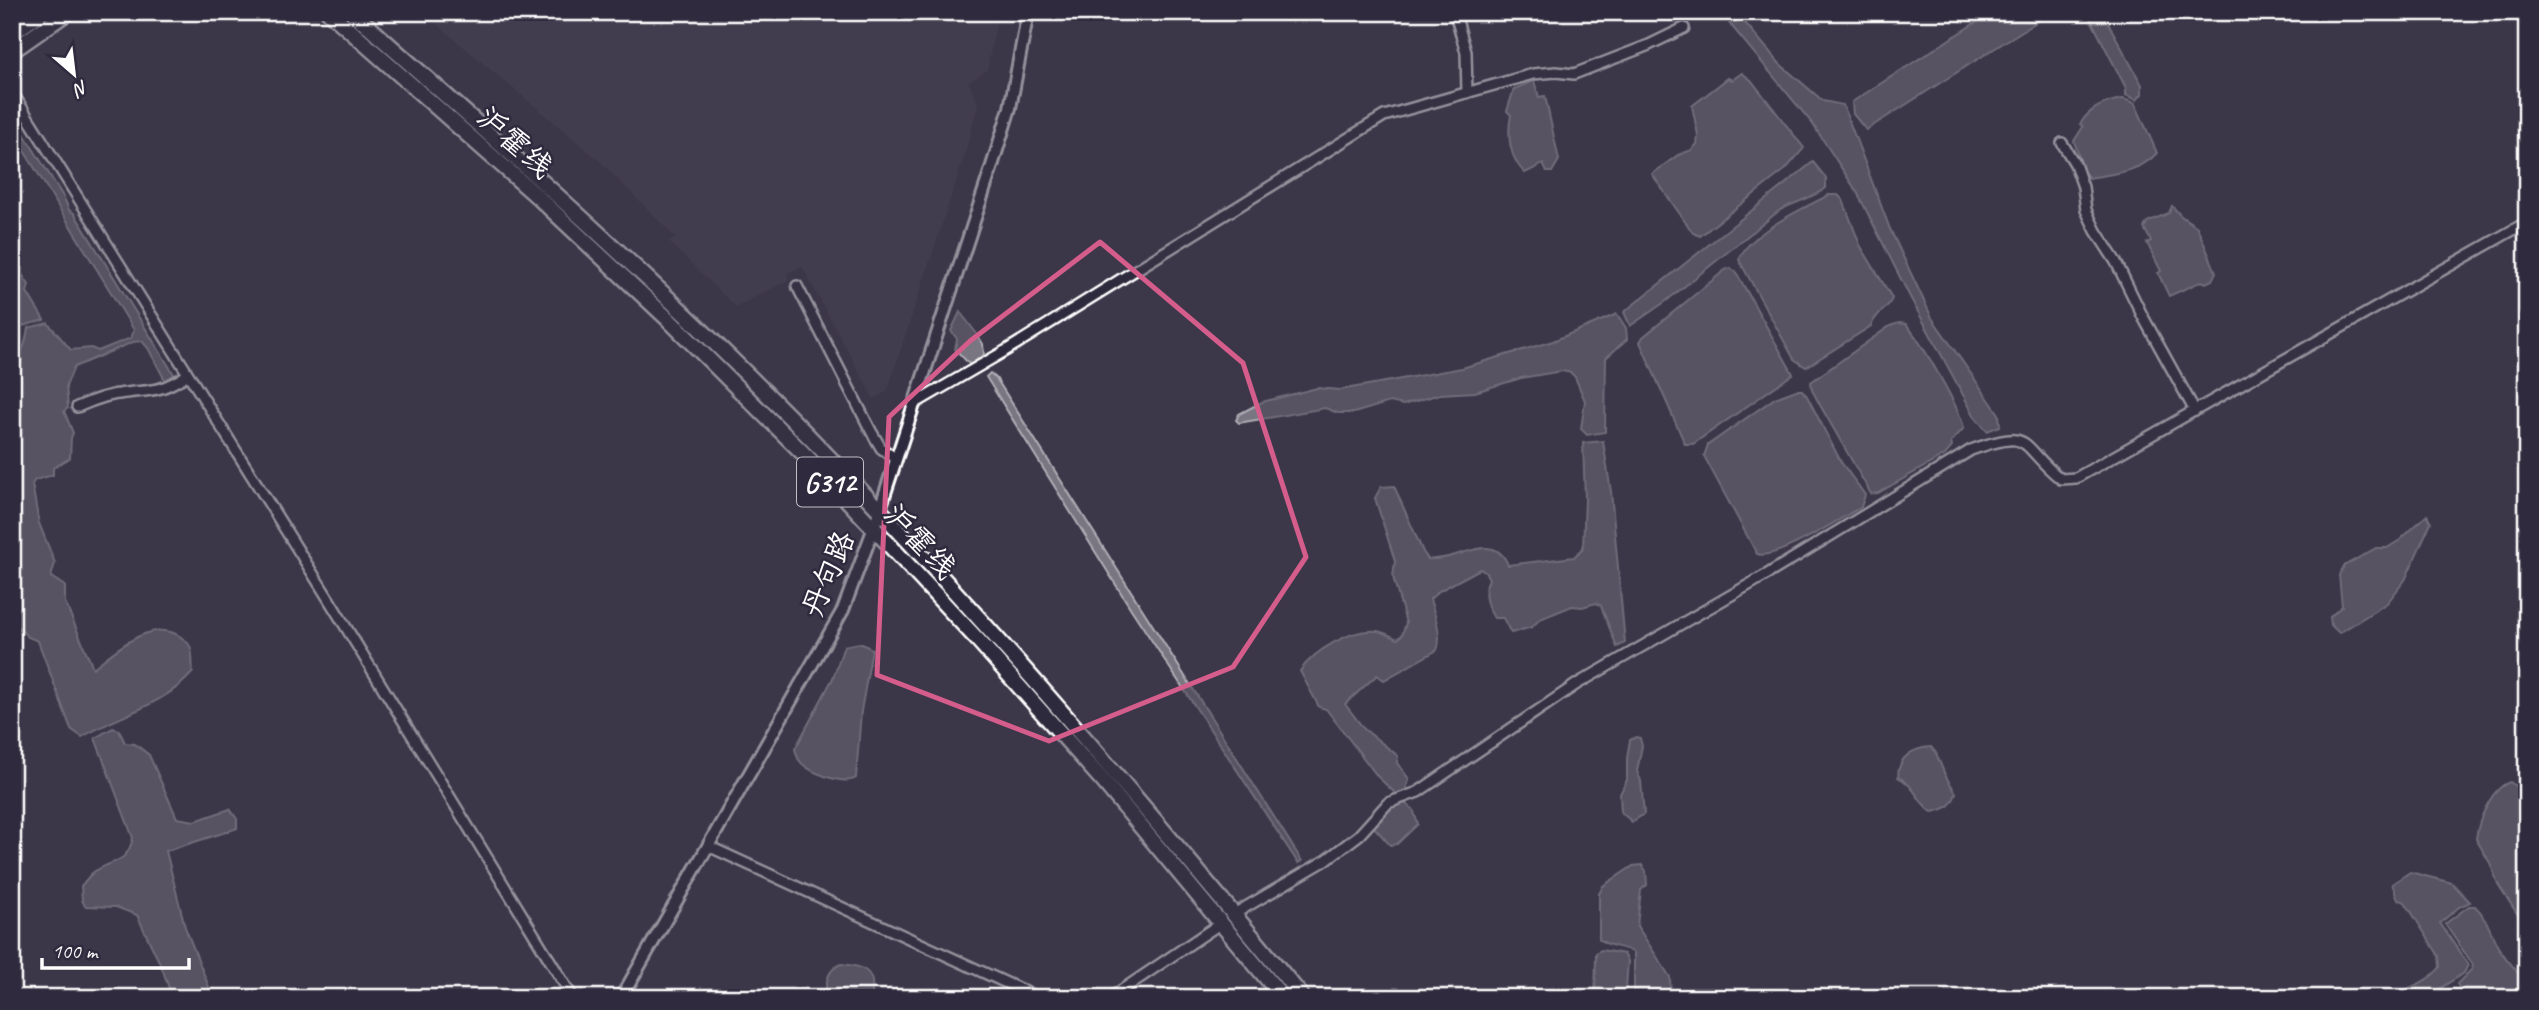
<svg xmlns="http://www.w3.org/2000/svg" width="2539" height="1010" viewBox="0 0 2539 1010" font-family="Caveat,'LXGW WenKai TC',sans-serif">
	<rect width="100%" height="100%" fill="#3c3749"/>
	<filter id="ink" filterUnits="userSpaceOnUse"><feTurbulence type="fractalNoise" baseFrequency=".0143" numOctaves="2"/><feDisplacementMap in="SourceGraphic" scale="14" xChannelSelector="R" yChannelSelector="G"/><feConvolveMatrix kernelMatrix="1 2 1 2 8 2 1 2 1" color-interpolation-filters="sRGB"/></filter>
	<g filter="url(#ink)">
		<path fill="#494455" d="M 422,12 L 998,12 L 987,70 L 968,82 L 978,103 L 965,154 L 887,391 L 874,399 L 802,266 L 787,273 L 788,280 L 736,307 L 669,242 L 676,238 L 598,159 Z"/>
		<g fill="#797682" stroke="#afadb4" stroke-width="2">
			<path d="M 1720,12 L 1736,12 L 1780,64 L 1823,101 L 1843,105 L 1890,229 L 1932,318 L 1999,414 L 2000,426 L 1987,431 L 1975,417 L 1910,297 L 1857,192 L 1812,123 Z"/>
			<path d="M 1992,12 L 2052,12 L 1866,130 L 1853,114 L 1852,102 Z"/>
			<path d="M 2091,12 L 2102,12 L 2142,85 L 2142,94 L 2137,100 L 2126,95 L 2126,88 L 2090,18 Z"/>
			<path d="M 1742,73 L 1751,80 L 1804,148 L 1786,169 L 1700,236 L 1693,233 L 1652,174 L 1678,155 L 1692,150 L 1697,144 L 1698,135 L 1692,106 L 1728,78 L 1732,80 Z"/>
			<path d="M 1534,81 L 1539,97 L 1545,96 L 1559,160 L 1552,172 L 1547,172 L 1543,164 L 1525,173 C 1509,158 1507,135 1511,115 L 1507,111 L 1514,89 Z"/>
			<path d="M 2123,99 L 2135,103 L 2157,153 C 2140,172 2112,174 2089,178 L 2084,172 L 2074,141 L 2083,127 L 2080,124 C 2090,108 2106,101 2123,99 Z"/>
			<path d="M 12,115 L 64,198 L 69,210 L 74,213 L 175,376 L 166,382 L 148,348 L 142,341 L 133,342 L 74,367 L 66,386 L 68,408 L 64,411 L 73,433 L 71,438 L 70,458 L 53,468 L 53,475 L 35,480 L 32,484 L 39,523 L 55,563 L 51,577 L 65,586 L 65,602 L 93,668 C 116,650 152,617 181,637 C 185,640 190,644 191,649 C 193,656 192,665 193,672 C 165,705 119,715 82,737 L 71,729 L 38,641 L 28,637 L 19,628 L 12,629 L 12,360 C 24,352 26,342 28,328 L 48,323 L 71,350 L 91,348 L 98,351 L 131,338 L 134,330 L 12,131 Z"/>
			<path d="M 1813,162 L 1826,178 L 1826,188 C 1813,198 1795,202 1780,210 L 1665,302 L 1630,326 L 1624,312 Z"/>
			<path d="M 1829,195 L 1838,195 L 1843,200 L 1860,245 L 1892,298 C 1889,310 1877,310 1871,326 L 1806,367 L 1794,359 L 1739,260 C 1747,234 1805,207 1829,195 Z"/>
			<path d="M 2172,206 L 2181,216 L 2197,227 L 2216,272 L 2212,280 L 2206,283 L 2202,281 L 2169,296 L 2158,273 L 2161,271 L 2147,243 L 2151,241 L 2144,228 L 2147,222 L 2169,213 Z"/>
			<path d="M 12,260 L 29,285 L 27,292 L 44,320 L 22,326 L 12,312 Z"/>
			<path d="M 1730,268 L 1736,272 L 1793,374 L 1693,444 L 1685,444 L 1640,342 L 1643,337 L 1725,270 Z"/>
			<path d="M 960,312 L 977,334 L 983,344 L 984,355 L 970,365 L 955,349 L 957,339 L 951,331 Z"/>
			<path d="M 1617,314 L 1626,328 L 1627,339 L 1606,358 L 1605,432 L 1587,435 L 1581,429 L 1585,401 L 1575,377 L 1571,373 L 1562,371 L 1521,378 L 1475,392 L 1440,394 L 1403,405 L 1390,402 L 1354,413 L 1338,413 L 1325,408 L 1239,423 L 1236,420 L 1239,414 L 1262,402 L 1317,388 L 1340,390 L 1462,368 L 1553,341 Z"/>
			<path d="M 1899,323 L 1906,324 C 1921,342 1959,406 1964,428 L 1951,442 L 1952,447 L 1945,455 L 1878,493 L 1871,494 L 1820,405 L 1812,390 L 1811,382 L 1890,326 Z"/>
			<path d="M 990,373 L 996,378 L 1302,861 L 1298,863 L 1131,609 L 986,377 Z"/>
			<path d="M 1796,390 L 1802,390 L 1807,396 L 1841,462 L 1865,495 L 1861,507 C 1841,518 1775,561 1757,554 L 1704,456 L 1708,445 L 1775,398 Z"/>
			<path d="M 1603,441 L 1611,492 L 1625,643 L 1617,647 L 1601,606 L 1596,603 L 1582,607 L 1572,606 L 1540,619 L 1532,627 L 1511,633 L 1503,618 L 1494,618 C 1486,605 1482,593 1489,579 L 1486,573 L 1480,569 L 1439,591 L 1430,599 C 1434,614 1443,635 1437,650 L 1384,680 L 1377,675 L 1345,704 L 1364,729 L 1398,756 L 1397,763 L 1409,779 L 1406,789 L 1406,804 L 1413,809 L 1418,824 L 1397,844 L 1390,845 L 1374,827 L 1374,823 L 1393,805 L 1394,792 L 1378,777 L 1326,709 L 1319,707 L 1300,671 C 1314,651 1351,628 1377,631 C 1384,632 1391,636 1398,639 L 1402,635 L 1406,623 L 1393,577 L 1395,561 L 1375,498 L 1381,487 L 1394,486 L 1423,552 L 1428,559 C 1459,562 1494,529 1508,565 L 1574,557 L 1583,548 L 1585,500 L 1583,443 Z"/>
			<path d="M 2427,515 L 2431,522 L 2405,580 L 2387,603 L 2339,633 L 2331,625 L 2330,617 L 2342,606 L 2339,575 L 2344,566 L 2376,548 L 2387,548 L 2400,540 Z"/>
			<path d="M 860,643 L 872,649 L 861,711 L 856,778 C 844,786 807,772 799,760 C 797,757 796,753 795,749 L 833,678 L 844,646 Z"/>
			<path d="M 113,728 L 119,730 L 125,743 L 135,744 L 149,755 L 177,818 L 195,821 L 230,809 L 237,819 L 237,828 L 229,831 L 166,851 L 185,927 L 211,992 L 204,998 L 176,998 L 170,991 L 162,968 L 137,915 L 116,907 L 85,906 L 82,900 L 81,886 C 86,881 90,873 97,870 C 116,859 127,863 133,838 L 95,738 Z"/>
			<path d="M 1636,737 L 1640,738 L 1642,746 L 1637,771 L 1641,781 L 1644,814 L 1632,822 L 1621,812 L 1620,794 L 1627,780 L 1627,758 L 1630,740 Z"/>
			<path d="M 1931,747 L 1936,753 L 1945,775 L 1956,793 C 1952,806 1945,810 1932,812 C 1918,803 1914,784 1898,777 C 1898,757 1913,748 1931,747 Z"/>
			<path d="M 2510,782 L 2517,787 L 2527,805 L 2527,929 L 2498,884 L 2490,863 L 2476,839 C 2478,821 2491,788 2510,782 Z"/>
			<path d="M 1642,865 L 1646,871 L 1647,885 L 1641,890 L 1637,926 L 1670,977 L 1671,998 L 1634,998 L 1634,953 C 1623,945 1608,948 1599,939 L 1599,894 L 1603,886 L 1633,866 Z"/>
			<path d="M 2410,872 L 2452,883 L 2470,902 L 2459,907 L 2440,923 L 2468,965 L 2464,973 L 2425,998 L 2387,998 C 2404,989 2429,983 2440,967 L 2439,956 L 2405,902 L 2398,899 L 2392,884 Z"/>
			<path d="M 2469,906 L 2475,906 C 2487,917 2490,932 2497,945 C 2507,964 2527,975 2527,998 L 2466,998 L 2457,984 L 2472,969 L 2473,965 L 2445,924 Z"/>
			<path d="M 1601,950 L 1624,954 L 1628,961 L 1626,988 L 1621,998 L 1595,998 L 1596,953 Z"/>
			<path d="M 841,964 C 864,966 877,971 871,998 L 825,998 C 826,984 826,970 841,964 Z"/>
		</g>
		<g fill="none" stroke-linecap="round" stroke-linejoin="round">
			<defs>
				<g id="minor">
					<path d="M 1458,12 L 1456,17 L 1466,52 L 1467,93"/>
					<path d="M 12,92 L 328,598 L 573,998"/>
					<path d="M 2062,143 L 2075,164 L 2083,187 L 2086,210 L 2096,231 L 2116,262 L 2142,315 L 2195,411"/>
					<path d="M 797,286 L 871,431 L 881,448 L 896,459"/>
					<path d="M 914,404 L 1005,351 L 1384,116 L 1533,74 L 1556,72 L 1574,74 L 1649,45 L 1684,28"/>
					<path d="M 77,407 C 90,402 105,395 119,394 C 152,389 157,394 187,375"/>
					<path d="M 708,846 L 1039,998"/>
					<path d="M 1234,914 L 1326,860 L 1359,835 L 1388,803 L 1418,792 L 1577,684 L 1766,575 L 1971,450 C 2035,427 2018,445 2061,479 L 2076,478 L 2527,222"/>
					<path d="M 1110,998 L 1221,923"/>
				</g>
				<path id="tertiary" d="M 621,998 L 843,610 L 873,530 L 992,166 L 1010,108 L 1028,12"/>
				<g id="primary">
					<path d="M 12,33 L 42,12"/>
					<path d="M 12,51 L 68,12"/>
				</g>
				<g id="trunk">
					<path d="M 329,12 L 539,198 L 668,319 L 811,461 L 977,639 L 1103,781 L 1283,998"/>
					<path d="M 352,12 C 512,154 672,295 821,449 C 991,624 1148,810 1303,998"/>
				</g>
			</defs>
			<use href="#minor" stroke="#fff" stroke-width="14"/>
			<use href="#tertiary" stroke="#fff" stroke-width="16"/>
			<use href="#primary" stroke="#fff" stroke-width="19"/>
			<use href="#trunk" stroke="#fff" stroke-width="19"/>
			<use href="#minor" stroke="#2f2a3d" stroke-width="9"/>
			<use href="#tertiary" stroke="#2f2a3d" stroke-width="10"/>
			<use href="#primary" stroke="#2f2a3d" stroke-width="14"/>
			<use href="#trunk" stroke="#2f2a3d" stroke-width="14"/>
		</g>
	</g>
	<path d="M0 0H2539V1010H0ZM 1100,242 L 1243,363 L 1306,557 L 1233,667 L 1049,741 L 877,675 L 889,417 L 970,341 Z" fill="#3c3749" fill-opacity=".55" fill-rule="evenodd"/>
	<path fill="none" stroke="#d45d8c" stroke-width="5" stroke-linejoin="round" d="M 1100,242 L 1243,363 L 1306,557 L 1233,667 L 1049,741 L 877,675 L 889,417 L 970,341 Z"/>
	<g text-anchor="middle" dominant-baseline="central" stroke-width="5" stroke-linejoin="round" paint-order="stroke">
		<rect fill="#2f2a3d" stroke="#c1bfc5" stroke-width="2" x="797" y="457.5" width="66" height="49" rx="5"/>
		<g font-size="28" font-weight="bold" fill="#fff">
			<text x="830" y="482">G312</text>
		</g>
		<g font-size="30" fill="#fff" stroke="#2f2a3d">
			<text transform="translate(515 142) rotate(42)">沪霍线</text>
			<text transform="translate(920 541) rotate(47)">沪霍线</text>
			<text transform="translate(828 574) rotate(-67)">丹句路</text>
		</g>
	</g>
	<rect width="2539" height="1010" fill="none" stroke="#2f2a3d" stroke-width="42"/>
	<rect x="21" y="21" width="2497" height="968" fill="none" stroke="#fff" stroke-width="2.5" filter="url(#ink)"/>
	<g transform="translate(74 74) rotate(152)" stroke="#2f2a3d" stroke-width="5" paint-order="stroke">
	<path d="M0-5L12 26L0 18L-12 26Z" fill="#ffffff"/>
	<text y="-10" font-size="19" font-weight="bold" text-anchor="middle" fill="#ffffff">N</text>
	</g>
	<path d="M42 958v10h147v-10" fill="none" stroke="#ffffff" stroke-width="3.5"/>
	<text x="52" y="958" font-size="21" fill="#ffffff" stroke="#2f2a3d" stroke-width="5" paint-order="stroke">100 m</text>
</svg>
